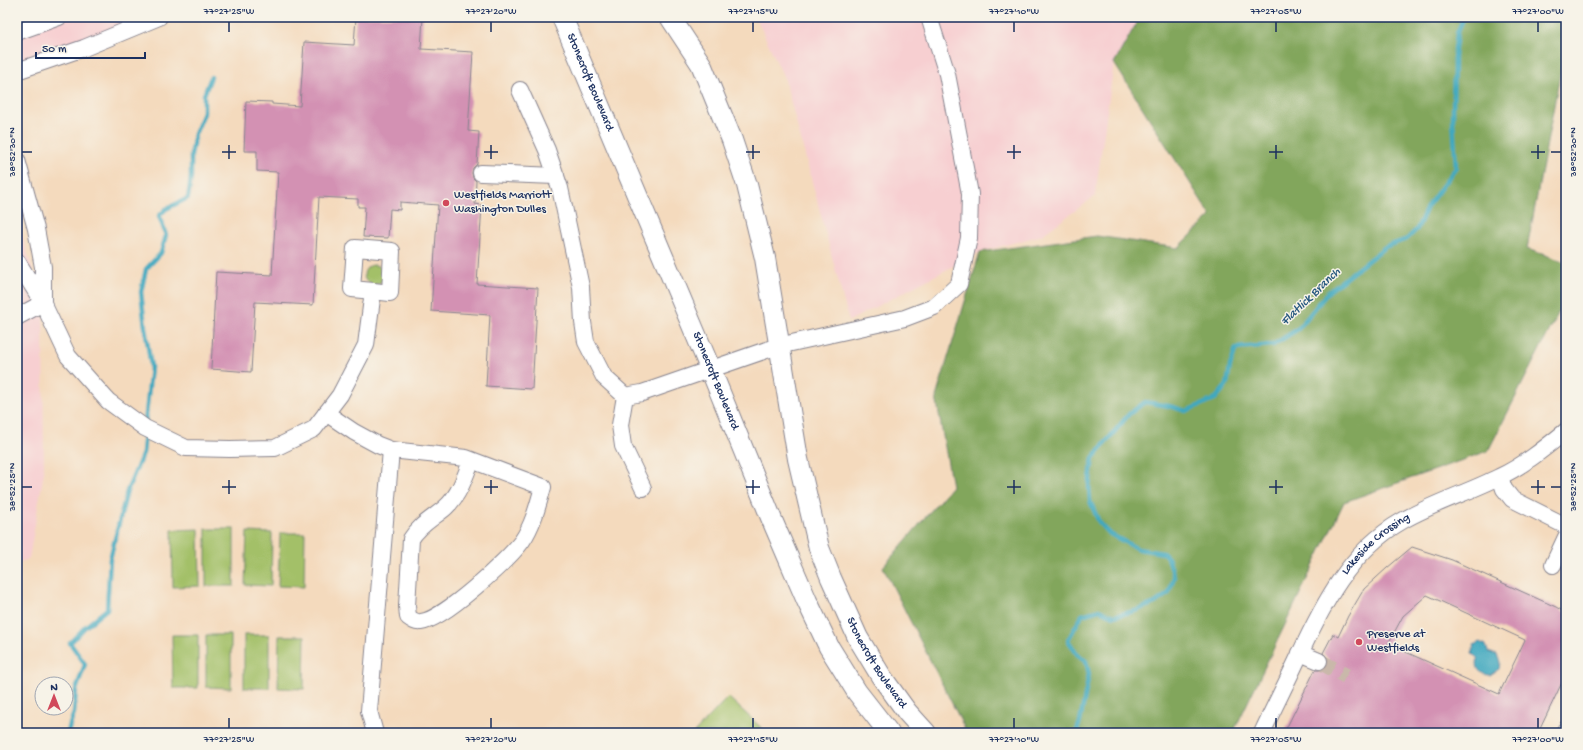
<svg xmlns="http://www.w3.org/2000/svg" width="1583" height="750" viewBox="0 0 1583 750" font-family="'Gochi Hand',sans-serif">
	<rect width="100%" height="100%" fill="#f7f3e8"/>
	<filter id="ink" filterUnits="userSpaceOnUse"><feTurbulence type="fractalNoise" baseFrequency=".025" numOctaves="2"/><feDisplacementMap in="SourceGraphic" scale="8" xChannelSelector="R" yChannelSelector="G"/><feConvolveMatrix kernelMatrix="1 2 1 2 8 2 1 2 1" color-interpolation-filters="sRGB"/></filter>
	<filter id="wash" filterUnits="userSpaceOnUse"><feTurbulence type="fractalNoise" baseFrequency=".012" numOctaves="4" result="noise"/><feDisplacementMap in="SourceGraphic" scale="16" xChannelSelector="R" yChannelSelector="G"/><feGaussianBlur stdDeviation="0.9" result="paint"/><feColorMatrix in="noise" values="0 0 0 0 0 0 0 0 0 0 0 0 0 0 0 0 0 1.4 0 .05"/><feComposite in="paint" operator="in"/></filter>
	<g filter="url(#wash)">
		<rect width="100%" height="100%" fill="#f4dabd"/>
		<g fill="#f7cfd1">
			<path d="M 17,17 L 143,17 L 17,68 Z"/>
			<path d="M 756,17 L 1140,17 L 1114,63 L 1095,196 L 1042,235 L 980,252 L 849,321 L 785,80 Z"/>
			<path d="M 17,220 L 43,303 L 44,472 L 29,559 L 17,563 Z"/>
		</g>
		<g fill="#a3c068" stroke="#5f7863">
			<circle cx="374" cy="275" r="10"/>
			<path d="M 199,529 L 200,586 L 173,587 L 172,530 Z"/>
			<rect x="206" y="529" width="28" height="57"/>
			<path d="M 247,532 L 272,533 L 271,586 L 245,585 Z"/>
			<path d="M 280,533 L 305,533 L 304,587 L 278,586 Z"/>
			<path d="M 172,635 L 198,635 L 198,688 L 173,688 Z"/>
			<path d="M 206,635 L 231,635 L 231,688 L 206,687 Z"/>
			<rect x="244" y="635" width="25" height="53"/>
			<path d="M 279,636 L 305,636 L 304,689 L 278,688 Z"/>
			<path d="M 728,697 L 767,733 L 694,733 Z"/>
		</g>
		<path fill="#82a65c" stroke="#4e6a5d" d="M 1140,17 L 1566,17 L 1566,42 L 1527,249 L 1566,262 L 1566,298 L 1488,451 L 1344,502 L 1233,733 L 967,733 L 883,567 L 952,486 L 936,397 L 980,252 L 1097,236 L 1178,248 L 1211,216 L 1114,63 Z"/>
		<path fill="#3fa8bf" stroke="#2d6c8e" d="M 1481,642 L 1486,645 L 1488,652 L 1497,655 L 1500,662 L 1499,669 L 1490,675 C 1480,675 1475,668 1478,659 L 1472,653 L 1474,645 Z"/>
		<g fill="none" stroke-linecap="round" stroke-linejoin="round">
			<g stroke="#3fa8bf" stroke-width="4.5">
				<path d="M 145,424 L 151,367 L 145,327 L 141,292 L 146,269 L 161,253 L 166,235 L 159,216 L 166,209 L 188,198 L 191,177 L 191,155 L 195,134 L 204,113 L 204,95 L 211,77"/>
				<path d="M 68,733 L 70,724 L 74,713 L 76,690 L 85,664 L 70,643 L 85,627 L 107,609 L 110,559 L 127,491 L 143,453 L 145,432"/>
				<path d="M 1076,733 L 1080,722 L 1089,674 L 1086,661 L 1077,654 L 1068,640 L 1082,615 L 1099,610 L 1114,616 L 1135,611 L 1155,603 L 1169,593 L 1174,577 L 1168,558 L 1163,553 L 1138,549 L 1110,534 L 1099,522 L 1090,501 L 1089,486 L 1093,458 L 1129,414 L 1145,402 L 1169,406 L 1186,411 L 1215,399 L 1227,385 L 1230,366 L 1236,348 L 1273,345 L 1298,329 L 1329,291 L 1385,247 L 1407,239 L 1417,229 L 1427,207 L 1456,167 L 1453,119 L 1454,57 L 1457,33 L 1464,17"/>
			</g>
		</g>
		<g id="blocks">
			<g fill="#d391b3" fill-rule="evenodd">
				<path d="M 356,17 L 423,17 L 421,49 L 473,52 L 468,131 L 479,132 L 477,164 L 473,168 L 472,173 L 473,178 L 476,181 L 475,204 L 482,205 L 477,284 L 538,288 L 532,389 L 486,386 L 490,315 L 431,311 L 438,205 L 400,202 L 400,210 L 390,209 L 388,238 L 363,237 L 365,207 L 358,207 L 358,199 L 319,197 L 313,305 L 255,302 L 251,372 L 211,369 L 216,272 L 272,275 L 278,172 L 257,171 L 257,151 L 244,151 L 246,101 L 272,102 L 272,104 L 300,106 L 304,42 L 354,45 Z"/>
				<path d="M 1412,547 L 1452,560 L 1556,607 L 1566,613 L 1566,674 L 1538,733 L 1284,733 L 1315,670 L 1321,670 L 1328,665 L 1328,659 L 1323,653 L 1333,634 L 1338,637 L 1348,616 L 1364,589 L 1387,568 ZM 1427,595 L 1525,640 L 1499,694 L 1388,644 L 1403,616 Z"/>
			</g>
		</g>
	</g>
	<g filter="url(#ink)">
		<use href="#blocks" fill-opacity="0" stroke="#88848e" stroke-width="1"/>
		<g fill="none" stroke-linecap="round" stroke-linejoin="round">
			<path stroke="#c9b8aa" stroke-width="16" stroke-dasharray="16 8" stroke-linecap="butt" d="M 1319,661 L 1346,676"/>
			<defs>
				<g id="minor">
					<path d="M 17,32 L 59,17"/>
					<path d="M 17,71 L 84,48 L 159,17"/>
					<path d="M 520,90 L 547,150 L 560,188 L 581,287 L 583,322 L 586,342 L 604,377 L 625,396 L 642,393 L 778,346 L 905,318 L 934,307 L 959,284 L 969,238 L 970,194 L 947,74 L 929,17"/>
					<path d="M 17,160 L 36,229 L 43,267 L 43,303"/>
					<path d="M 481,173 L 556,176"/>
					<path d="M 17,261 L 43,303 L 68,356 L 108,401 L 145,428 L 186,448 L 230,449 L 275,448 L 314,429 L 340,395 L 366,345 L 373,291 L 390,293 L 392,251 L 355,248 L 352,289 L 373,291"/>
					<path d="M 17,317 L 43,303"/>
					<path d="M 625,396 L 620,425 L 623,446 L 643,488"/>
					<path d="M 326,413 L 354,432 L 378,445 L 391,450 L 466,458 L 543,487 C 538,505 533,525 522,541 C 509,559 443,620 421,622 C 416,623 412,620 408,617 L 407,606 L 411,539 C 419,525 435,517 446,507 C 459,495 465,477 471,461"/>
					<path d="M 1500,477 L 1504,489 L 1512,499 L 1566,526"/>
					<path d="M 1553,565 L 1566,537"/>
					<path d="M 1300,653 L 1319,661"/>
					<path d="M 375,733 L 369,711 L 391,450"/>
					<path id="s1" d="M 1262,733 C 1274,707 1287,682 1299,656 C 1323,604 1350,551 1402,521 C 1433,503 1467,493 1499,477 C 1523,466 1545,448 1566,431"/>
					<path d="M 1564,733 L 1566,729"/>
				</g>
				<g id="major">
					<path id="s2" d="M 562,17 L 710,368 L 772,520 L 807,601 L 829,647 L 857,692 L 889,733"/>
					<path id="s3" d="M 670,17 L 701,64 L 732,140 L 747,185 L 765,258 L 798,459 L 819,548 L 831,578 L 858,638 L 881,676 L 907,712 L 926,733"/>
				</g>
			</defs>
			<use href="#minor" stroke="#88848e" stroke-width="18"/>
			<use href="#major" stroke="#88848e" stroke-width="22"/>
			<use href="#minor" stroke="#fff" stroke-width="16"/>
			<use href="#major" stroke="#fff" stroke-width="20"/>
		</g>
	</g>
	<path fill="none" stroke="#1b2f5e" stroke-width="1.5" d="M 229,22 L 229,32M 491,22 L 491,32M 753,22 L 753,32M 1014,22 L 1014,32M 1276,22 L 1276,32M 1538,22 L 1538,32M 229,145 L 229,159M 491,145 L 491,159M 753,145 L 753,159M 1014,145 L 1014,159M 1276,145 L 1276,159M 1538,145 L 1538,159M 22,152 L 32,152M 222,152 L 236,152M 484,152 L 498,152M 746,152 L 760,152M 1007,152 L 1021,152M 1269,152 L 1283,152M 1531,152 L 1545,152M 1551,152 L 1561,152M 229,480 L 229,494M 491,480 L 491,494M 753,480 L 753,494M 1014,480 L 1014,494M 1276,480 L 1276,494M 1538,480 L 1538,494M 22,487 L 32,487M 222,487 L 236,487M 484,487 L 498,487M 746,487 L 760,487M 1007,487 L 1021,487M 1269,487 L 1283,487M 1531,487 L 1545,487M 1551,487 L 1561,487M 229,718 L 229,728M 491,718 L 491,728M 753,718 L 753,728M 1014,718 L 1014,728M 1276,718 L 1276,728M 1538,718 L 1538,728"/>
	<g fill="#d1495b" stroke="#f7f3e8" stroke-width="1.5">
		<circle cx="446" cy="203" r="4"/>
		<circle cx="1359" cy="642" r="4"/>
	</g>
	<g text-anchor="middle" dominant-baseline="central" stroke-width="3" stroke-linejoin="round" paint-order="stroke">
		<g font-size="12" fill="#1b2f5e" stroke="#f7f3e8">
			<text stroke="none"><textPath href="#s2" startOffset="71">Stonecroft Boulevard</textPath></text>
			<text stroke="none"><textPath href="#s2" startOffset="395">Stonecroft Boulevard</textPath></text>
			<text stroke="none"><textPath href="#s1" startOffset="223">Lakeside Crossing</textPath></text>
			<text stroke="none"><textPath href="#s3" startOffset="685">Stonecroft Boulevard</textPath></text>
		</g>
		<g font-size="12" fill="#1b2f5e" stroke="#f7f3e8" text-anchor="start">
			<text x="454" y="196">Westfields Marriott<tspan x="454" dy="14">Washington Dulles</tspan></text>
			<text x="1367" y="635">Preserve at<tspan x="1367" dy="14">Westfields</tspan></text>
		</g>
		<g font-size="13" font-style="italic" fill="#285980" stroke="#f7f3e8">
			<text transform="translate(1311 297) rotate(-44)">Flatlick Branch</text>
		</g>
	</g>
	<rect width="1583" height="750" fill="none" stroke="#f7f3e8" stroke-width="44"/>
	<g transform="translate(54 696)"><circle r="19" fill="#f7f3e8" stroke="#9fa5b1"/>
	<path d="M0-3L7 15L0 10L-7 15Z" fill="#d1495b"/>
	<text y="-6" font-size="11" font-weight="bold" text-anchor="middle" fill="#1b2f5e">N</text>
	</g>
	<path d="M36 52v6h109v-6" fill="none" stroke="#1b2f5e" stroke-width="2"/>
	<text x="42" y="52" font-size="12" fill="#1b2f5e" stroke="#f7f3e8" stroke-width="3" paint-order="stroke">50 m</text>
	<rect x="22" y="22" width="1539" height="706" fill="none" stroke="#1b2f5e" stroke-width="1.5"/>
	<g font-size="10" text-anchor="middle" fill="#1b2f5e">
		<text x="229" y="14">77°27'25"W</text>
		<text x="491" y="14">77°27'20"W</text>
		<text x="753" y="14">77°27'15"W</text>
		<text x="1014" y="14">77°27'10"W</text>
		<text x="1276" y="14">77°27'05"W</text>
		<text x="1538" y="14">77°27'00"W</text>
		<text transform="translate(11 152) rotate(-90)" y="4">38°52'30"N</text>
		<text transform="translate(1572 152) rotate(-90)" y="4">38°52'30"N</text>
		<text transform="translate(11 487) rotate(-90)" y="4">38°52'25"N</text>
		<text transform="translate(1572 487) rotate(-90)" y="4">38°52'25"N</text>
		<text x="229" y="742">77°27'25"W</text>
		<text x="491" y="742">77°27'20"W</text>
		<text x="753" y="742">77°27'15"W</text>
		<text x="1014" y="742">77°27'10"W</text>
		<text x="1276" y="742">77°27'05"W</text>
		<text x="1538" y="742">77°27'00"W</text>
	</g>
</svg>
